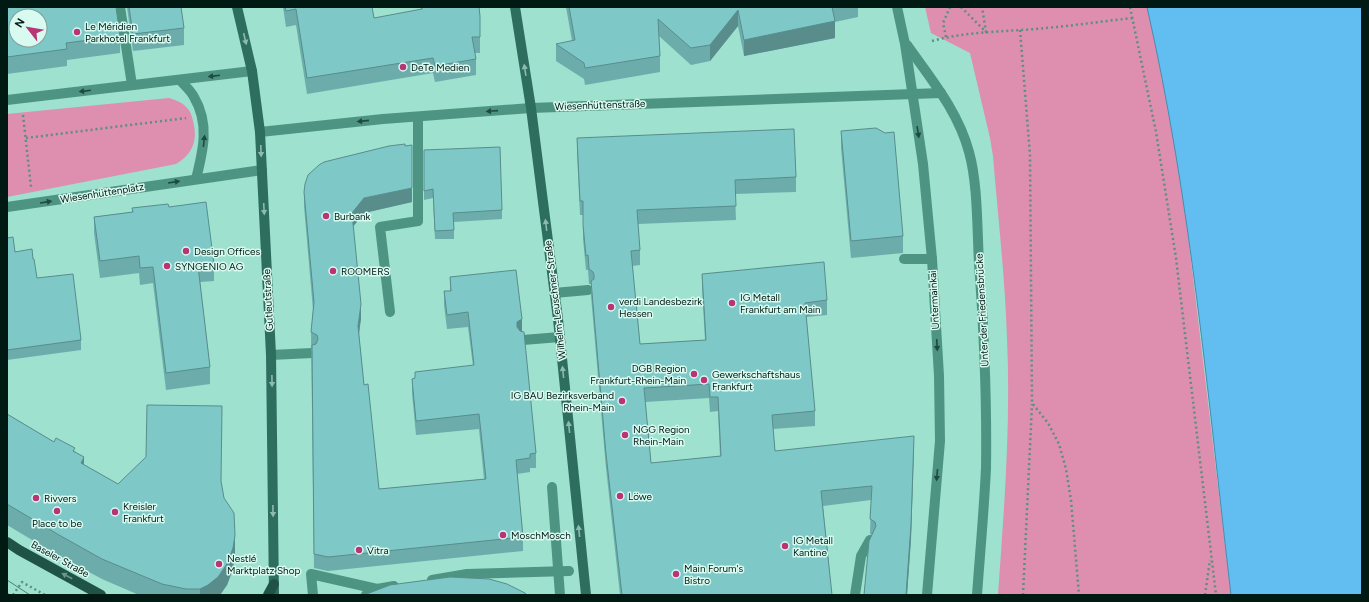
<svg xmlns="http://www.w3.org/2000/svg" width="1369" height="602" viewBox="0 0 1369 602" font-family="Figtree,sans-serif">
	<rect width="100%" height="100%" fill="#9de1ce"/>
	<g fill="#de8eae">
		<path d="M 925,7 L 1148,7 L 1172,131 L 1187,227 L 1231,595 L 998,595 C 1004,510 1011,423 1007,338 C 1005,277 998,217 993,156 L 990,138 L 970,53 L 931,33 Z"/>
		<path d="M 169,98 C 175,100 182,102 186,107 C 190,110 192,116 193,121 C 198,140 193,154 176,164 L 7,197 L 7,114 Z"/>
	</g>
	<path fill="#62bef0" stroke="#458cae" d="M 1147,7 L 1362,7 L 1362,595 L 1231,595 C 1208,398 1191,200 1147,7 Z"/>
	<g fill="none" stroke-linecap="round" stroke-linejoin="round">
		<g stroke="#5d8f81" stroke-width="2.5" stroke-dasharray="2 3" stroke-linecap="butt">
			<path d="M 961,7 L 986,32 L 982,7"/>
			<path d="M 1130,7 L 1156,132 L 1176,258 L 1216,595"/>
			<path d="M 1020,30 L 1030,155 L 1032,403 L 1048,423 L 1059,444 L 1066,469 L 1071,500 L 1079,595"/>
			<path d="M 946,37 L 943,23 L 950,7"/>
			<path d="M 932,41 C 961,33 991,32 1020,30 C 1058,28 1095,22 1133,18"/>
			<path d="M 23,115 L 31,187"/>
			<path d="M 26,138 L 186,118"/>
			<path d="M 13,595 L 22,582 L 45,595"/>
			<path d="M 1023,595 L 1032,404"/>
			<path d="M 1205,595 L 1210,560"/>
		</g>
		<g stroke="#4d9582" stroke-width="10">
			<path d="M 120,7 L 132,85"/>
			<path d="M 904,259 L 932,259"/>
			<path d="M 554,293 L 588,290"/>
			<path d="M 390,312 L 380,227 L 418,221 L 418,117"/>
			<path d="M 523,340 L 560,337"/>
			<path d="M 271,355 L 312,353"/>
		</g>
		<g stroke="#4d9582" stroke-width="10">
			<path d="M 552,487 L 560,595"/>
			<path d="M 432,580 L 467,574 L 569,571"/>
			<path d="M 313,595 L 311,574 L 377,589"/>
			<path d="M 366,595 L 377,589 L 394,586"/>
			<path d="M 855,595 L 861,556 L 870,540"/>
		</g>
		<g stroke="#4d9582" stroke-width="10">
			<path d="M 897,7 L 905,44 L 923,164 L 932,259 L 939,376 L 940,441 L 927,595"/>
			<path d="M 907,45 C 931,79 958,111 969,152 C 978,184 977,229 979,263 C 984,331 987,400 986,468 C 984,511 980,553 977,595"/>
			<path d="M 180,80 C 185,86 191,91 194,97 C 210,124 203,151 196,179"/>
			<path d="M 7,100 L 252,71"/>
			<path d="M 260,132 L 383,119 L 531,108 L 941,93"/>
			<path d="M 7,207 L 262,170"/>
		</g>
		<g stroke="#2e6e5f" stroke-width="10">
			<path d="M 237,7 L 252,71 L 260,132 L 271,355 L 274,595"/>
			<path d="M 515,7 L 531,108 L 558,319 L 586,595"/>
		</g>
		<g stroke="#1f5346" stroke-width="10">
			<path d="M 7,542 L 19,550 L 101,595"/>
			<path d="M 268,595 L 274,584"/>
		</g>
		<g stroke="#507f72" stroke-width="1">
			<path d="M 7,580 L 30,595"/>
			<path d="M 7,593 L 10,595"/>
		</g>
	</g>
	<g fill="#6cadac" fill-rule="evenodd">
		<path d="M 7,7 L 120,36 L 120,53 L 67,60 L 67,66 L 7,74 Z"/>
		<path d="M 127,7 L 181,7 L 184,28 L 184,45 L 133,51 Z"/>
		<path d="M 283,7 L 372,7 L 374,18 L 421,10 L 421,7 L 479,7 L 480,16 L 480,53 L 475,53 L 476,59 L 476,75 L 435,82 L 433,73 L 307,94 L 296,25 L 286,27 Z"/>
		<path d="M 566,7 L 858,7 L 858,17 L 835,22 L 835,38 L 744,56 L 738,26 L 710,61 L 691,65 L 659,36 L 660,56 L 660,72 L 585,85 L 584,79 L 556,61 L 556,44 L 572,41 Z"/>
		<path d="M 841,131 L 903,236 L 903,253 L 851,258 L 841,148 Z"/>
		<path d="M 577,138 L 796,177 L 796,192 L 735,194 L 736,220 L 638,224 L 640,250 L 640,265 L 632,266 L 640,344 L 705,340 L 702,288 L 702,274 L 827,300 L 827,315 L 806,317 L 815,411 L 815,426 L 773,429 L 775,451 L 914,451 L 911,539 L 907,595 L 864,595 L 872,535 L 870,534 L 871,500 L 823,506 L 832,595 L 620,595 L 606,468 L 591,296 L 591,284 L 589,284 L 588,270 L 586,270 L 583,239 L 583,215 L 580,215 L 577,152 ZM 709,398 L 710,412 L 718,411 L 720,456 L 651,463 L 645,402 Z"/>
		<path d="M 424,150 L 502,210 L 502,219 L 454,222 L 454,239 L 435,239 L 433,198 L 424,200 Z"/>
		<path d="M 304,192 L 412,202 L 364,213 L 353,226 L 361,318 L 359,334 L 364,385 L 379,489 L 484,479 L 479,429 L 416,435 L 412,393 L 412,379 L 415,378 L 415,372 L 473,366 L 468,327 L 447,329 L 444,305 L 444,291 L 450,291 L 450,277 L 522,332 L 536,453 L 536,468 L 530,468 L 530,472 L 517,474 L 523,537 L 523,551 L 328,571 L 314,568 L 311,332 L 313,310 L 304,206 Z"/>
		<path d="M 169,207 L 214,264 L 214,281 L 200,282 L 210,367 L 210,384 L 166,390 L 153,283 L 140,285 L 139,273 L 100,278 L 94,233 L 94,217 L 132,212 L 132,208 Z"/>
		<path d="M 7,238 L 15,252 L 37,278 L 81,340 L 81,350 L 7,360 Z"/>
		<path d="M 7,414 L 54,442 L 75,451 L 84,465 L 118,484 L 221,482 L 224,498 L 235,555 L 233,569 L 227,585 L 220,595 L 139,595 L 102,579 L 59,556 L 7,525 Z"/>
	</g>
	<g fill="#588d8c">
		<path d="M 738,10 L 738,26 L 710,61 L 710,45 Z"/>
		<path d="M 835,21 L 835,38 L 744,56 L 744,40 Z"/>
		<path d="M 412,188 L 412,202 L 364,213 L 352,228 L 352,213 L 364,198 Z"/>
		<path d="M 361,304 L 361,318 L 358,341 L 358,326 Z"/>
		<path d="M 522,319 L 522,334 L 517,327 L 517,322 Z"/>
		<path d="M 914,436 L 911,539 L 907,595 L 906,595 Z"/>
		<path d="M 84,457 L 84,477 L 81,463 Z"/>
		<path d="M 235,535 L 235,555 L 233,569 L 227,585 L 220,595 L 200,595 L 200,589 Z"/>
	</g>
	<g fill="#7ec9c8" stroke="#588d8c" fill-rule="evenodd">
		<path d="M 7,7 L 116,7 L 120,36 L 66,43 L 67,49 L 7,57 ZM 16,16 L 40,16 L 40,40 L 16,40 Z"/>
		<path d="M 129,7 L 181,7 L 184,28 L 133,34 Z"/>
		<path d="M 285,7 L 372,7 L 374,18 L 422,9 L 422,7 L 479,7 L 480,16 L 480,37 L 472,37 L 476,59 L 435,66 L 433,58 L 307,78 L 296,9 L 286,11 Z"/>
		<path d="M 569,7 L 832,7 L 835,21 L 744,40 L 738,10 L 710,45 L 691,48 L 658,19 L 660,56 L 585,68 L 584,63 L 556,44 L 575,40 Z"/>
		<path d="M 876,128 L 885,133 L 894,132 L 903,236 L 851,241 L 841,131 Z"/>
		<path d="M 794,129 L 796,177 L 735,180 L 736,206 L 637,210 L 640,250 L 631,251 L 640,344 L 706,340 L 702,274 L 824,262 L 827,300 L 805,303 L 815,411 L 772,415 L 775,451 L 914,436 L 911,525 L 906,595 L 864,595 L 869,541 L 876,526 L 875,522 L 870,519 L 872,486 L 821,491 L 832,595 L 622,595 L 606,454 L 591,281 L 594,279 L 594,275 L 593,272 L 589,269 L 588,255 L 586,256 L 583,225 L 583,201 L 580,201 L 577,138 ZM 709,384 L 710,397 L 718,397 L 721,456 L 651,463 L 644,388 Z"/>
		<path d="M 405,144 L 405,146 L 412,145 L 412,188 L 364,198 L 352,213 L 361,304 L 358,326 L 364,385 L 368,384 L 379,489 L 486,479 L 479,414 L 416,421 L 412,379 L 415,378 L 415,372 L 474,365 L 468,312 L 447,315 L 444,291 L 451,291 L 450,277 L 516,270 L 522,319 L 517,322 L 517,327 L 520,331 L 524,332 L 536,453 L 530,454 L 530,458 L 516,460 L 523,537 L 328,557 L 314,554 L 312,345 L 316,344 L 318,339 L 317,335 L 311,332 L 314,302 L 304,192 L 305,184 L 308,175 L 319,165 L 324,162 L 389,146 Z"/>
		<path d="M 500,147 L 502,210 L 453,213 L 454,230 L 435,231 L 433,189 L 424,191 L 424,150 Z"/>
		<path d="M 206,202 L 214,264 L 198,266 L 210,367 L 166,373 L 153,267 L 140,268 L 139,256 L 100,261 L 94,217 L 133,212 L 132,208 L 168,204 L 169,207 Z"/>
		<path d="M 13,237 L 15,252 L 32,249 L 33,259 L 34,259 L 37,278 L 73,274 L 81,340 L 7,350 L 7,238 Z"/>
		<path d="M 147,405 L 222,406 L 221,481 L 224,498 L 234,513 L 235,535 L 233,548 L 227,564 L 218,577 L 208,585 L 200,589 L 186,589 L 162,584 L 102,559 L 59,535 L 7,504 L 7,414 L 54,442 L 56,438 L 75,448 L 73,451 L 84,457 L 81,463 L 118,484 L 146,457 Z"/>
		<path d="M 450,577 L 489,579 L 507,584 L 525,593 L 527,595 L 364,595 L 390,585 Z"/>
	</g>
	<defs><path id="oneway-solid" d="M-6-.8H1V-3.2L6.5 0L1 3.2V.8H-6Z"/></defs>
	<g fill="#8cbbaf">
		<use href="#oneway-solid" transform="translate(245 39) rotate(77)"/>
		<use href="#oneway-solid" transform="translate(525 70) rotate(-99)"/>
		<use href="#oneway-solid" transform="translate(261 151) rotate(88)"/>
		<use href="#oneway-solid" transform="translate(264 209) rotate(87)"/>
		<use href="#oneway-solid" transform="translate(546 225) rotate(-97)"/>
		<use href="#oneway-solid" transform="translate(563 372) rotate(-96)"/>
		<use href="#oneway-solid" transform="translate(272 381) rotate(89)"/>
		<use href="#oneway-solid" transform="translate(569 427) rotate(-96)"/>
		<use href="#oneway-solid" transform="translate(273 511) rotate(89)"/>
		<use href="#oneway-solid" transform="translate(579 531) rotate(-96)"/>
	</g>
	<g fill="#1f4b3f">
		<use href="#oneway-solid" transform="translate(214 76) rotate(173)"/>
		<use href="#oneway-solid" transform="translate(85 91) rotate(173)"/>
		<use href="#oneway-solid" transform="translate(492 111) rotate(176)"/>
		<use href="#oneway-solid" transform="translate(363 121) rotate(174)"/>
		<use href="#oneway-solid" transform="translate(918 132) rotate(81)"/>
		<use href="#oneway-solid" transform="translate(204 141) rotate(-84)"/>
		<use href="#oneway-solid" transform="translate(174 182) rotate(-9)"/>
		<use href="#oneway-solid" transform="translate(46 202) rotate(-9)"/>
		<use href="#oneway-solid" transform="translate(937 345) rotate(87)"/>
		<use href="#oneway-solid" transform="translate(937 475) rotate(95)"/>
	</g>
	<use fill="#69968a" href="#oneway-solid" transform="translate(67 576) rotate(-152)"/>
	<g fill="#b93375" stroke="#d9faf0" stroke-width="1.5">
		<circle cx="77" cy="32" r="4"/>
		<circle cx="403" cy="67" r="4"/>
		<circle cx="326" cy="216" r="4"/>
		<circle cx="186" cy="251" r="4"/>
		<circle cx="167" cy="266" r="4"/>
		<circle cx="333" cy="271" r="4"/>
		<circle cx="732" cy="303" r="4"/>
		<circle cx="611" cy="307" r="4"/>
		<circle cx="694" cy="374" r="4"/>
		<circle cx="704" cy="380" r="4"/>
		<circle cx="622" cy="401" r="4"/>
		<circle cx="625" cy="435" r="4"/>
		<circle cx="620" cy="496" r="4"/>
		<circle cx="36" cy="498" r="4"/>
		<circle cx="57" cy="511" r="4"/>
		<circle cx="115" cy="512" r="4"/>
		<circle cx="503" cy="535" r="4"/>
		<circle cx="785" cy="546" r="4"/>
		<circle cx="359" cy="550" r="4"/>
		<circle cx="219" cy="564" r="4"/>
		<circle cx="676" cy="574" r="4"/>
	</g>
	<g text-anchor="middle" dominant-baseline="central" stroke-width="3" stroke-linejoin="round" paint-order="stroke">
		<g font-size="10" fill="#001913" stroke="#d9faf0" text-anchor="start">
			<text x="85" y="26">Le Méridien<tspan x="85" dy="12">Parkhotel Frankfurt</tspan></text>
			<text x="411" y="67">DeTe Medien</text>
			<text x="334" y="216">Burbank</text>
			<text x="194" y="251">Design Offices</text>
			<text x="175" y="266">SYNGENIO AG</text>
			<text x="341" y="271">ROOMERS</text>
			<text x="740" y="297">IG Metall<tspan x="740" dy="12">Frankfurt am Main</tspan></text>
			<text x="619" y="301">verdi Landesbezirk<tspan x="619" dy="12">Hessen</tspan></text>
			<text x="686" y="368" text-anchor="end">DGB Region<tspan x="686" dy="12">Frankfurt-Rhein-Main</tspan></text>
			<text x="712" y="374">Gewerkschaftshaus<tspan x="712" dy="12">Frankfurt</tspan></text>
			<text x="614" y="395" text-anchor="end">IG BAU Bezirksverband<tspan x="614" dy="12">Rhein-Main</tspan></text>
			<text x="633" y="429">NGG Region<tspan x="633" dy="12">Rhein-Main</tspan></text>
			<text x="628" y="496">Löwe</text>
			<text x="44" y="498">Rivvers</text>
			<text x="123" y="506">Kreisler<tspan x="123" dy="12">Frankfurt</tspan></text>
			<text x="57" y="523" text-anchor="middle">Place to be</text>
			<text x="511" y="535">MoschMosch</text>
			<text x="793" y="540">IG Metall<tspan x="793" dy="12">Kantine</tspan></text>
			<text x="367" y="550">Vitra</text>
			<text x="227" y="558">Nestlé<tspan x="227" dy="12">Marktplatz Shop</tspan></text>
			<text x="684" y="568">Main Forum's<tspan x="684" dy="12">Bistro</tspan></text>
		</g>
		<g font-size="10" fill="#001913" stroke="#d9faf0">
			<text transform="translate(600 105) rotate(-2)">Wiesenhüttenstraße</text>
			<text transform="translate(102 193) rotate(-9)">Wiesenhüttenplatz</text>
			<text transform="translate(268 300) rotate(-93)">Gutleutstraße</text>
			<text transform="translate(555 300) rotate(-97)">Wilhelm-Leuschner-Straße</text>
			<text transform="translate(934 300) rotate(-93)">Untermainkai</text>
			<text transform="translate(982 310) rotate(-93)">Unter der Friedensbrücke</text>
			<text transform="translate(60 559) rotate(29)">Baseler Straße</text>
		</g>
	</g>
	<rect width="1369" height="602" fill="none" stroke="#001913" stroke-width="16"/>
	<g transform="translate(28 28) rotate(301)"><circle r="19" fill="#d9faf0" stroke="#82a098"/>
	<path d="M0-3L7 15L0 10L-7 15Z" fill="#b93375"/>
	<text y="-6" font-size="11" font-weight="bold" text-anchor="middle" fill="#001913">N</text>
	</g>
</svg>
